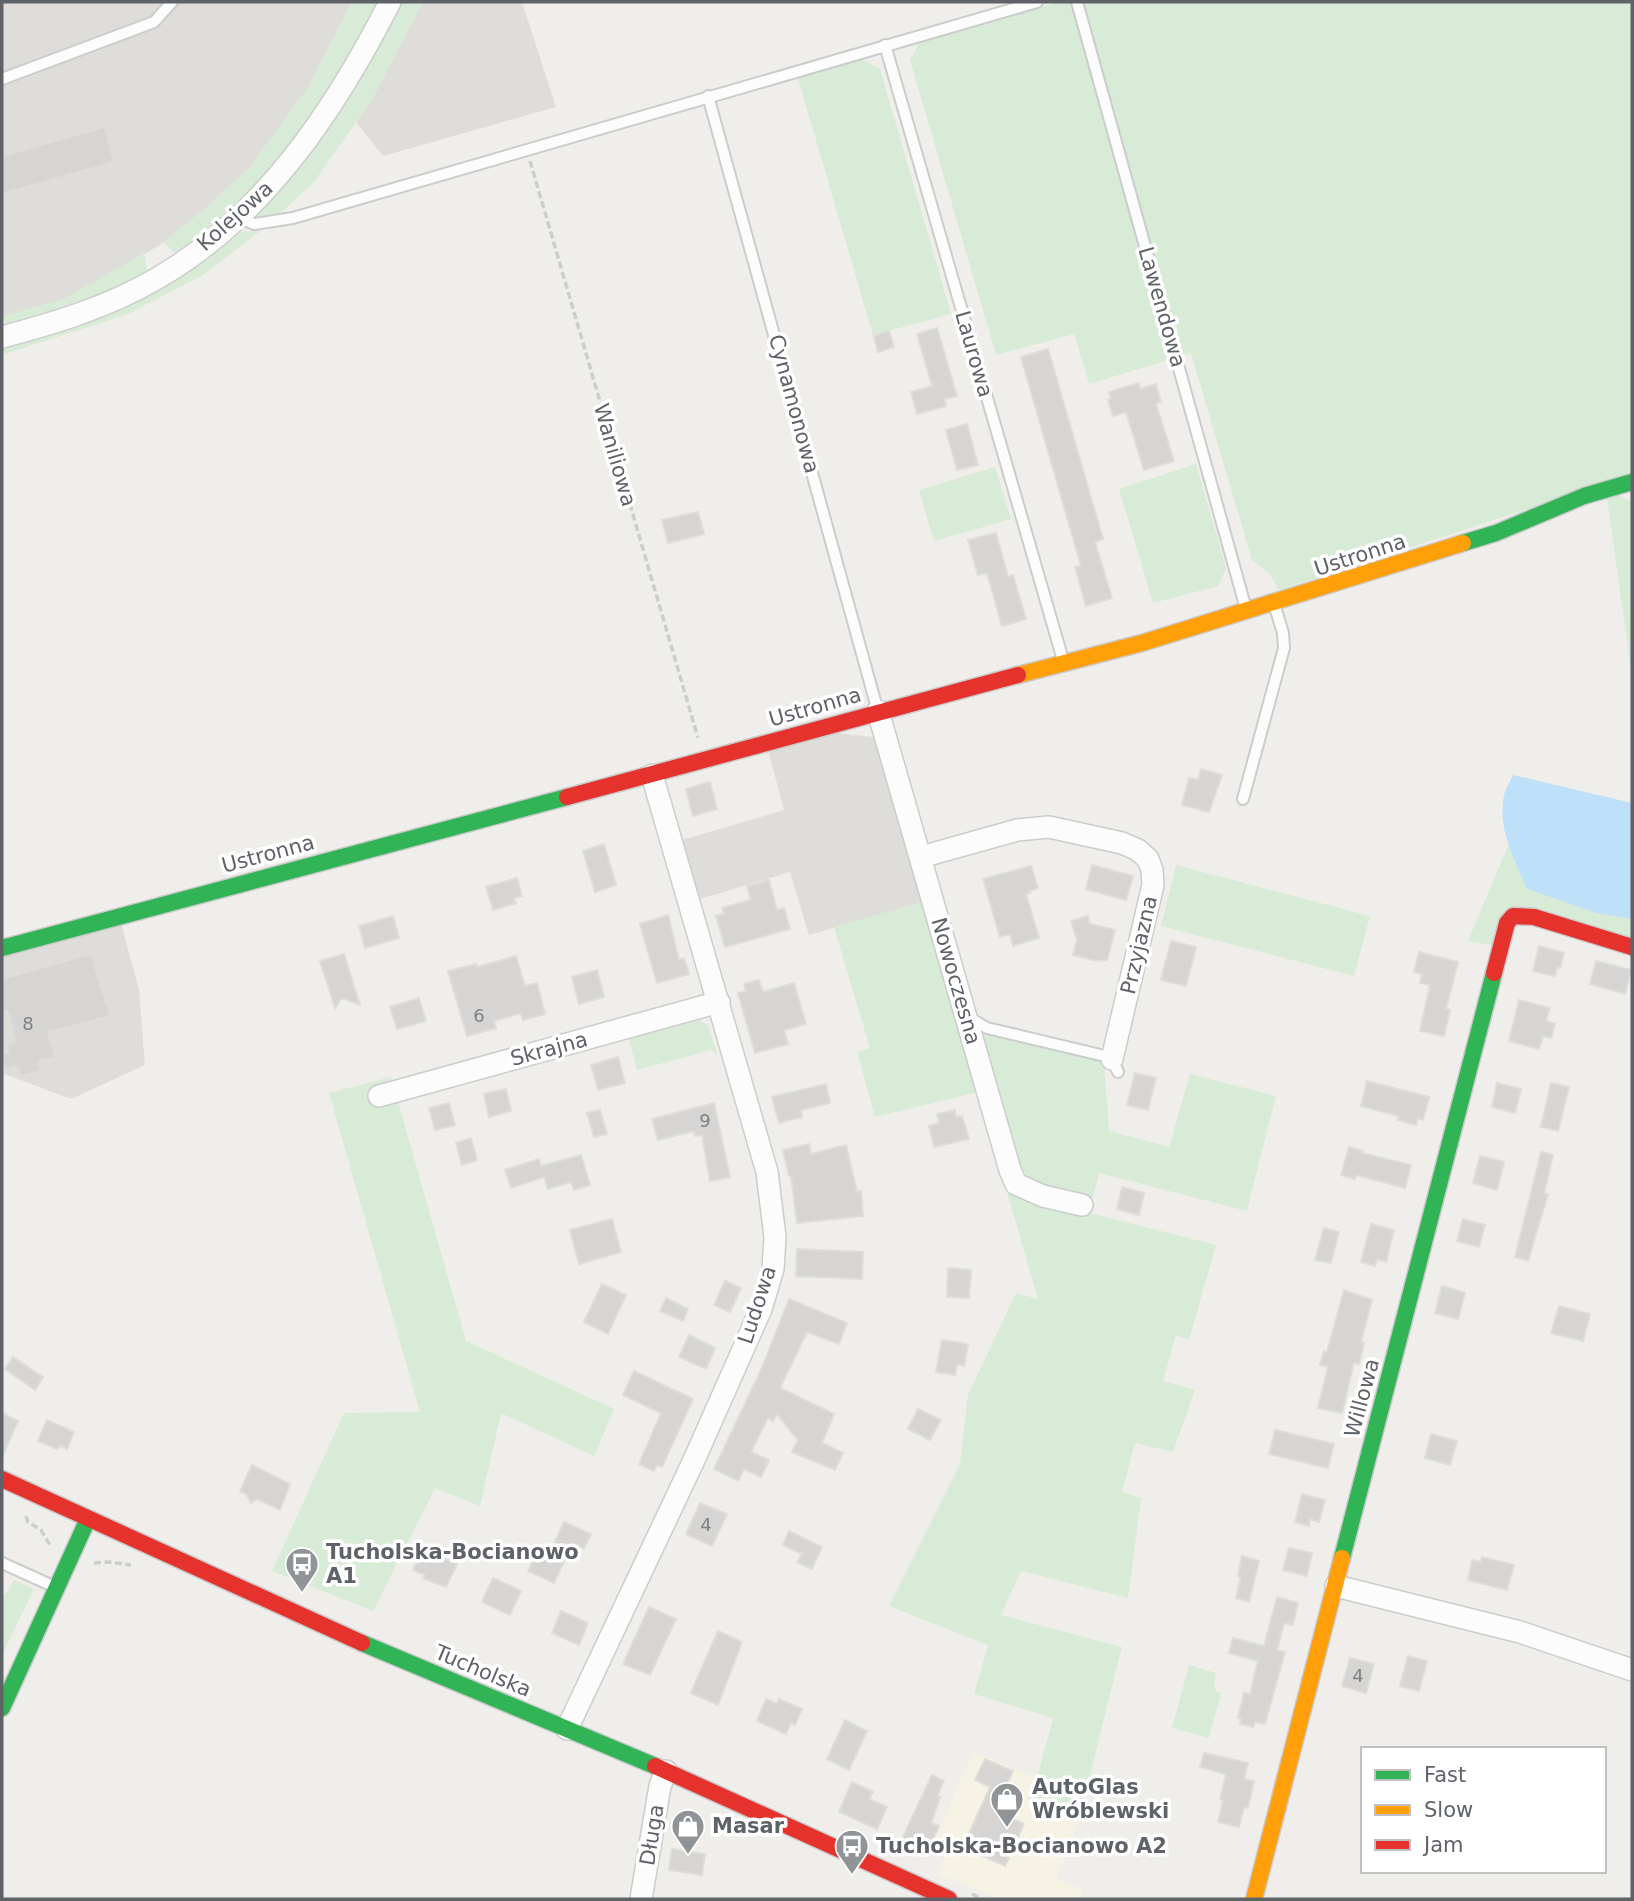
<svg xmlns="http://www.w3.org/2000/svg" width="1634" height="1901" viewBox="0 0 1634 1901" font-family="'DejaVu Sans',sans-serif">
	<rect width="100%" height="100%" fill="#efeeea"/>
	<path fill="#f7f3e4" d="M 973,1752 L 1037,1778 L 1028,1800 L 1079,1820 L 1056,1878 L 1083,1889 L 1079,1899 L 999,1899 L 937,1874 L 946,1854 L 931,1848 Z"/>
	<g fill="#dfddda">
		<path d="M 2,2 L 352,2 L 307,89 L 250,167 L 206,208 L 160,245 L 64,299 L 2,317 Z"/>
		<path d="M 423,2 L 522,2 L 556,107 L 383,156 L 356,122 L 371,101 Z"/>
		<path d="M 835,733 L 874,737 L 922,902 L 809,935 L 790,872 L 700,899 L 682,840 L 784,810 L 768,750 Z"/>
		<path d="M 121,923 L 139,990 L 145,1065 L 71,1099 L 2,1073 L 2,957 Z"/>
	</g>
	<g fill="#d8ebd6">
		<path d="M 352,2 L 381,2 L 312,119 L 239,205 L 191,243 L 174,253 L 163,242 L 206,208 L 250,167 L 307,89 Z"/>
		<path d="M 398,2 L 423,2 L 371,101 L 313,183 L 276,217 L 258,216 L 257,212 Z"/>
		<path d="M 1059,2 L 1632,2 L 1632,475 L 1279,590 L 1269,573 L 1252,560 L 1191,353 L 1089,384 L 1074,334 L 996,355 L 910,60 L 920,42 Z"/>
		<path d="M 860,58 L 880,69 L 951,314 L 873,335 L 797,75 Z"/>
		<path d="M 245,231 L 260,231 L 203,275 L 128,314 L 2,355 L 2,347 L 129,305 L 186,273 L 231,236 Z"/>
		<path d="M 144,253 L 147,273 L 92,297 L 7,326 L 3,316 L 64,299 Z"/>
		<path d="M 1196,464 L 1226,568 L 1218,586 L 1153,603 L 1119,489 Z"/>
		<path d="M 995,467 L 1011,519 L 934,541 L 919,490 Z"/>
		<path d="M 1619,495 L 1632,503 L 1632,676 L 1607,498 Z"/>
		<path d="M 1508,846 L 1527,889 L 1596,913 L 1632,919 L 1632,941 L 1529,908 L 1491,945 L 1468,941 Z"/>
		<path d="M 1176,865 L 1370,916 L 1354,976 L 1161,926 Z"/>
		<path d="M 922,902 L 978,1092 L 875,1117 L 857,1052 L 870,1048 L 834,927 Z"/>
		<path d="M 700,1020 L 708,1026 L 717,1053 L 711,1050 L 637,1070 L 629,1039 Z"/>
		<path d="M 978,1033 L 1104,1062 L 1109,1131 L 1169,1147 L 1190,1074 L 1276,1096 L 1247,1211 L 1099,1173 L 1091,1203 C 1078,1199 1048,1195 1039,1188 C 1005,1162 990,1074 978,1033 Z"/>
		<path d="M 391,1077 L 466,1341 L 614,1409 L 594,1456 L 501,1413 L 480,1506 L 435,1488 L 373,1611 L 272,1571 L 344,1413 L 420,1412 L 329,1093 Z"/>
		<path d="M 1007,1192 L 1216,1245 L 1189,1340 L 1176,1335 L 1163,1381 L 1195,1390 L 1173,1452 L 1135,1443 L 1122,1492 L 1141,1498 L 1128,1598 L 1021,1571 L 1001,1615 L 1122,1647 L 1079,1820 L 1028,1800 L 1037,1778 L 1053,1718 L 974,1694 L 988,1645 L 889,1606 L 960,1464 L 968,1395 L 1016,1293 L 1038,1299 Z"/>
		<path d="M 14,1580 L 34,1589 L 2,1655 L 2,1593 L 6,1594 Z"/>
		<path d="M 1189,1665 L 1216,1673 L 1214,1683 L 1216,1691 L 1221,1693 L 1209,1738 L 1172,1728 Z"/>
	</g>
	<path fill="#bfe0f9" d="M 1513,775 L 1632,803 L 1632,919 L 1596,913 L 1527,889 C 1515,861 1497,828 1504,796 C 1505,789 1510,782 1513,775 Z"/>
	<g fill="#d6d5d3" stroke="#deddd9" stroke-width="2">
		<path d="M 105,127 L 114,162 L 2,194 L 2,156 Z"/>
		<path d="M 937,328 L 957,396 L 945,399 L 946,406 L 917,414 L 911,392 L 932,386 L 917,334 Z"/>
		<path d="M 889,331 L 894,347 L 878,352 L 874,336 Z"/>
		<path d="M 1048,349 L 1103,539 L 1095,542 L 1112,598 L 1086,606 L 1075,567 L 1081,566 L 1021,357 Z"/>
		<path d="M 1139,383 L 1140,389 L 1156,384 L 1161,402 L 1156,404 L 1174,461 L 1144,470 L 1126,412 L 1113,416 L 1108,400 L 1111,399 L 1109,392 Z"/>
		<path d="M 967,424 L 978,465 L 957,470 L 946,430 Z"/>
		<path d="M 698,512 L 704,534 L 668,543 L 662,520 Z"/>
		<path d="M 996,533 L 1008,577 L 1013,575 L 1026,619 L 1002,626 L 987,573 L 978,575 L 968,540 Z"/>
		<path d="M 1201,769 L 1222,775 L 1209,812 L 1182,805 L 1189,778 L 1198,780 Z"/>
		<path d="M 710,782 L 717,809 L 693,816 L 686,789 Z"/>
		<path d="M 604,844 L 616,885 L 595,892 L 583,851 Z"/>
		<path d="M 1092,865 L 1133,876 L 1126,900 L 1086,889 Z"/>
		<path d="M 1031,866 L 1038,888 L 1029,891 L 1030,893 L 1026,894 L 1039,938 L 1013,946 L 1010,934 L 1000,937 L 983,879 Z"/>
		<path d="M 517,878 L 522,896 L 514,898 L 516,903 L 493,910 L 486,887 Z"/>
		<path d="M 769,880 L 777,910 L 784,908 L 790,929 L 725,947 L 716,916 L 724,914 L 722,908 L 751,900 L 747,886 Z"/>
		<path d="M 668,915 L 679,960 L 684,958 L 689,974 L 657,983 L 640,924 Z"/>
		<path d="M 393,916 L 399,938 L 365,948 L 359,926 Z"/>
		<path d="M 1088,916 L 1090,924 L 1115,930 L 1107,960 L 1097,961 L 1073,955 L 1077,940 L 1071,921 Z"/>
		<path d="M 1171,941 L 1196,947 L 1186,986 L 1161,980 Z"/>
		<path d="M 1539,946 L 1564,953 L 1560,968 L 1557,967 L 1555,976 L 1533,971 Z"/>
		<path d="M 1419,952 L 1458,962 L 1446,1009 L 1450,1010 L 1444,1036 L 1420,1031 L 1430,985 L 1420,983 L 1422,974 L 1414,972 Z"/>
		<path d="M 91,954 L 110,1016 L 48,1032 L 55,1057 L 38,1061 L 41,1071 L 21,1076 L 18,1066 L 6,1070 L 2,1054 L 9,1052 L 7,1045 L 16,1042 L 8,1011 L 2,1013 L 2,979 Z"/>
		<path d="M 344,954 L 360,1005 L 342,998 L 335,1008 L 320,961 Z"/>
		<path d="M 516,956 L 525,986 L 537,983 L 545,1014 L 523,1020 L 521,1013 L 494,1021 L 496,1028 L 467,1036 L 448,971 L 476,964 L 477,967 Z"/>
		<path d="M 1596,961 L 1631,970 L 1625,994 L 1590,984 Z"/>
		<path d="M 597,970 L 604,997 L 579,1004 L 572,977 Z"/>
		<path d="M 759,980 L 763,992 L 794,983 L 806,1024 L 784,1030 L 788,1044 L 755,1053 L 738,993 L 746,991 L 744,984 Z"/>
		<path d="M 419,998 L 426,1021 L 397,1029 L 390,1007 Z"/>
		<path d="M 1519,1000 L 1550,1008 L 1546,1021 L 1555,1024 L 1551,1038 L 1543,1036 L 1539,1049 L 1509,1041 Z"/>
		<path d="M 618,1057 L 625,1083 L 598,1090 L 591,1065 Z"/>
		<path d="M 1135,1073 L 1156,1078 L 1148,1110 L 1127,1105 Z"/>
		<path d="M 1367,1081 L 1429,1097 L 1423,1120 L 1418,1118 L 1416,1125 L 1398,1120 L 1399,1116 L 1361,1106 Z"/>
		<path d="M 1497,1083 L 1521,1089 L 1515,1113 L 1492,1107 Z"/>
		<path d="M 1551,1083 L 1569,1087 L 1558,1131 L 1541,1127 Z"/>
		<path d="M 826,1084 L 830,1103 L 801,1110 L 802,1117 L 779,1123 L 772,1097 Z"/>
		<path d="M 506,1089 L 511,1111 L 489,1117 L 484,1094 Z"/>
		<path d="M 449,1103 L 455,1125 L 435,1130 L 429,1108 Z"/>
		<path d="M 714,1103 L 730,1177 L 710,1181 L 702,1135 L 695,1136 L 694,1131 L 658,1140 L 652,1119 Z"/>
		<path d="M 600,1110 L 607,1134 L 594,1137 L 587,1113 Z"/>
		<path d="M 955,1110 L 956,1117 L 962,1116 L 969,1139 L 934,1147 L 929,1126 L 939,1123 L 937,1114 Z"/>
		<path d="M 471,1138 L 477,1160 L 462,1165 L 456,1143 Z"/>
		<path d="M 809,1144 L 811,1154 L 846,1145 L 857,1192 L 861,1191 L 863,1216 L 797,1223 L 791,1176 L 789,1176 L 783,1150 Z"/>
		<path d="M 1349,1147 L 1363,1151 L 1362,1153 L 1411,1165 L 1405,1188 L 1356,1175 L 1355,1179 L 1341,1175 Z"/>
		<path d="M 1541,1152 L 1553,1155 L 1544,1194 L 1548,1194 L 1528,1261 L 1515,1257 Z"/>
		<path d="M 581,1155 L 590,1185 L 574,1190 L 571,1182 L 548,1189 L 544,1177 L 511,1188 L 505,1170 L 539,1159 L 541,1166 Z"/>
		<path d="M 1480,1156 L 1504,1162 L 1497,1190 L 1473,1183 Z"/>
		<path d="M 1122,1187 L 1144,1193 L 1139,1215 L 1117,1209 Z"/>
		<path d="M 612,1219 L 621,1252 L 579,1264 L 570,1230 Z"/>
		<path d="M 1463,1219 L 1485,1225 L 1479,1247 L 1457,1241 Z"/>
		<path d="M 1371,1224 L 1394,1230 L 1386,1262 L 1377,1259 L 1375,1266 L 1361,1262 Z"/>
		<path d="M 1324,1228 L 1339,1232 L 1331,1263 L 1315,1260 Z"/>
		<path d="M 797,1249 L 863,1252 L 862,1279 L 796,1276 Z"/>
		<path d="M 948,1268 L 971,1270 L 969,1298 L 947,1297 Z"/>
		<path d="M 725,1281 L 741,1288 L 730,1312 L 714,1305 Z"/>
		<path d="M 602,1284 L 626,1295 L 608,1334 L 584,1322 Z"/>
		<path d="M 1442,1286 L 1465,1293 L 1458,1319 L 1435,1313 Z"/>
		<path d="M 1344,1290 L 1372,1300 L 1361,1342 L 1364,1343 L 1359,1364 L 1354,1363 L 1342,1413 L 1318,1408 L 1328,1367 L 1320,1365 L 1324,1351 L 1327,1352 Z"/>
		<path d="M 666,1298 L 688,1309 L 683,1321 L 660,1311 Z"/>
		<path d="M 789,1299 L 847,1323 L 839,1344 L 807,1332 L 780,1388 L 834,1414 L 822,1443 L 843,1453 L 835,1470 L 792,1452 L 798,1440 L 777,1414 L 773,1421 L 768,1418 L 751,1452 L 769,1460 L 761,1477 L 744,1469 L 738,1481 L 714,1469 L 762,1368 Z"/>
		<path d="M 1559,1306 L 1590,1314 L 1583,1341 L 1551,1333 Z"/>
		<path d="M 689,1335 L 715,1348 L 706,1369 L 679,1357 Z"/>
		<path d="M 942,1340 L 968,1344 L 964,1366 L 957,1364 L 955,1375 L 936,1372 Z"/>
		<path d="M 13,1357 L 43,1377 L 35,1390 L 5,1369 Z"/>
		<path d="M 634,1371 L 693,1399 L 662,1467 L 657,1465 L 654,1471 L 639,1464 L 661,1413 L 623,1395 Z"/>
		<path d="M 918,1409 L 941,1420 L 930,1440 L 908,1429 Z"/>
		<path d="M 2,1413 L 18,1421 L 2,1457 Z"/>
		<path d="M 47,1420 L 74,1432 L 67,1449 L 61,1446 L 57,1449 L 38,1441 Z"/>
		<path d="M 1275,1430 L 1334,1444 L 1328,1468 L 1269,1454 Z"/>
		<path d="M 1431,1434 L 1457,1441 L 1450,1465 L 1425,1458 Z"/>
		<path d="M 252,1465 L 290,1484 L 280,1510 L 257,1499 L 251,1503 L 246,1494 L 240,1491 Z"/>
		<path d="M 1302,1494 L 1325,1500 L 1319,1522 L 1310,1519 L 1309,1526 L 1295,1522 Z"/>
		<path d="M 700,1503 L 727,1514 L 712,1546 L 686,1534 Z"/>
		<path d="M 564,1522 L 591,1534 L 584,1549 L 573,1543 L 554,1583 L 528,1571 L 536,1554 L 547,1559 Z"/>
		<path d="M 789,1531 L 822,1547 L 812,1569 L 797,1562 L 802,1554 L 783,1545 Z"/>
		<path d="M 423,1548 L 457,1564 L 446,1587 L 423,1578 L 425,1575 L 413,1570 Z"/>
		<path d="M 1289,1548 L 1312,1553 L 1307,1576 L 1283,1570 Z"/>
		<path d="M 1242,1556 L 1259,1561 L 1249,1602 L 1236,1598 L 1241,1577 L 1238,1576 Z"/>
		<path d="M 1482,1557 L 1514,1565 L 1507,1590 L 1468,1580 L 1472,1560 L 1481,1562 Z"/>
		<path d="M 493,1578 L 521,1591 L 510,1615 L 482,1602 Z"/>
		<path d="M 1277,1597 L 1298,1603 L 1293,1625 L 1284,1623 L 1277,1650 L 1285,1652 L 1265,1724 L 1255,1722 L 1253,1727 L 1240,1724 L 1241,1718 L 1238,1718 L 1244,1693 L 1250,1694 L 1258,1661 L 1229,1653 L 1233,1638 L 1264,1646 Z"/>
		<path d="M 649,1607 L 676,1619 L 650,1675 L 623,1664 Z"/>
		<path d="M 561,1611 L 588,1623 L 579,1645 L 552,1633 Z"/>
		<path d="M 718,1631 L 742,1642 L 718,1705 L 691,1693 Z"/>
		<path d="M 1408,1656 L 1427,1661 L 1419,1691 L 1400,1686 Z"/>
		<path d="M 1350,1658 L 1374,1664 L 1366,1693 L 1342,1686 Z"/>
		<path d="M 766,1699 L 777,1704 L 779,1699 L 802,1709 L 795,1725 L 791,1723 L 786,1734 L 757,1721 Z"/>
		<path d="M 845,1720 L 867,1731 L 849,1770 L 827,1759 Z"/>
		<path d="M 1204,1753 L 1248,1763 L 1244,1779 L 1254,1781 L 1248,1808 L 1244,1807 L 1239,1827 L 1218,1822 L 1223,1801 L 1220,1799 L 1226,1774 L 1200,1767 Z"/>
		<path d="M 985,1759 L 1013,1771 L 995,1811 L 1024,1824 L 1005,1866 L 963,1847 L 990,1787 L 975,1780 Z"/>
		<path d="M 932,1775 L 944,1781 L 937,1796 L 940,1797 L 931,1823 L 939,1826 L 929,1849 L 918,1845 L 917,1848 L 901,1841 Z"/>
		<path d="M 852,1782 L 873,1792 L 869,1799 L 887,1807 L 877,1829 L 839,1812 Z"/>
		<path d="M 672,1849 L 705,1854 L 702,1875 L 669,1870 Z"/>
	</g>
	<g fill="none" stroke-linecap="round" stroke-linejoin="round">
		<defs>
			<g id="lane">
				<path d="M 1077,2 L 1246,609"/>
				<path d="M 885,45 L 1063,660"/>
				<path d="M 2,79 L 154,22 L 172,2"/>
				<path d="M 708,96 L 877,708"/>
				<path d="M 238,217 L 254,224 L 293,218 L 1037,2"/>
				<path d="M 1243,799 L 1284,648 L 1283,633 L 1274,604"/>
				<path d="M 968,1017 L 987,1028 L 1109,1057 L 1112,1059 L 1118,1072"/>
				<path d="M 2,1563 L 55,1587"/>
			</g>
			<g id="street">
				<path d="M 2,337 C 55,323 108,307 156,279 C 264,217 335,110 390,2"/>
				<path d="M 878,711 L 1010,1170 L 1016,1184 L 1043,1196 L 1082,1205"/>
				<path d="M 921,857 L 1017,830 L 1049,827 L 1122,843 L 1138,850 L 1148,859 L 1152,870 L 1153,885 L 1112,1059"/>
				<path d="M 379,1096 L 719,1002"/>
				<path d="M 1336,1586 L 1520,1632 L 1632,1670"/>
				<path d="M 567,1729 L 694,1460 L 761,1309 L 773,1269 L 775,1237 L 767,1172 L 652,775"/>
				<path d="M 641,1899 L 660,1786 L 666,1771"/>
			</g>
			<g id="fast">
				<path d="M 1463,543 L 1496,533 L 1584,496 L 1632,482"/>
				<path d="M 2,948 L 567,797"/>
				<path d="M 1342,1558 L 1494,973"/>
				<path d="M 362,1643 L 655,1766"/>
				<path d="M 2,1708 L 88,1519"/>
			</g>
			<g id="slow">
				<path d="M 1018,675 L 1142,643 L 1463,543"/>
				<path d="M 1254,1899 L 1342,1558"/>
			</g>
			<g id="jam">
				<path d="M 567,797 L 1018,675"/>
				<path d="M 1494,973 L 1507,923 L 1513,916 L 1534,917 L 1632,947"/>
				<path d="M 2,1479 L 362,1643"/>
				<path d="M 655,1766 L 949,1899"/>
			</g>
		</defs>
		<use href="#lane" stroke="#cbcccc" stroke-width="14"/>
		<use href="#street" stroke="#cbcccc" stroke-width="24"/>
		<use href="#fast" stroke="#cacacb" stroke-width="19"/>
		<use href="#slow" stroke="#cacacb" stroke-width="19"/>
		<use href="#jam" stroke="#cacacb" stroke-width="19"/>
		<g stroke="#cacfcc" stroke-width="3.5" stroke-dasharray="7 3.5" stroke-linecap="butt">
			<path d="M 530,161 L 698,738"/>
			<path d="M 26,1516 L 28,1522 L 41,1530 L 51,1547"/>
			<path d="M 94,1563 L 109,1562 L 131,1565"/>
			<path d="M 972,1894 L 983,1899"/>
		</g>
		<use href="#lane" stroke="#fdfcfc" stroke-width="10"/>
		<use href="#street" stroke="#fdfcfc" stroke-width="21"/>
		<use href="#fast" stroke="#30b455" stroke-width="16"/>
		<use href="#slow" stroke="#ff9f0a" stroke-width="16"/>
		<use href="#jam" stroke="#e5322d" stroke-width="16"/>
	</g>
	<defs>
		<symbol id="bus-pin" viewBox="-11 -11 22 30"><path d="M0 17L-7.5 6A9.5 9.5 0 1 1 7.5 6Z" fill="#919496" stroke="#fff"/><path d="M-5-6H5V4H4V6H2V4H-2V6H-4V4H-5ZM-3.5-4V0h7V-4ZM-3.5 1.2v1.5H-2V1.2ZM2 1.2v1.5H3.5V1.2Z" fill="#fff"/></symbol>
		<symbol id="shop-pin" viewBox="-11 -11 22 30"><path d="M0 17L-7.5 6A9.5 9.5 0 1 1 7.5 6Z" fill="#919496" stroke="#fff"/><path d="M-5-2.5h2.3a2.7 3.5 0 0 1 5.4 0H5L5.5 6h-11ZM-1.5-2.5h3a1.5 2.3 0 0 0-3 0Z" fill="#fff"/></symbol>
	</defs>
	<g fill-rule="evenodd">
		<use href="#bus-pin" x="283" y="1545" width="38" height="52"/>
		<use href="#shop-pin" x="988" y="1780" width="38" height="52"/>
		<use href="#shop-pin" x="669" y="1807" width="38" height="52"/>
		<use href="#bus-pin" x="833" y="1827" width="38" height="52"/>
	</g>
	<g text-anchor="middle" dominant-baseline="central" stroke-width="7" stroke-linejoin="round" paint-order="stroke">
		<g font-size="18" fill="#7e8184">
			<text x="479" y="1015">6</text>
			<text x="28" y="1023">8</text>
			<text x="705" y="1120">9</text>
			<text x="706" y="1524">4</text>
			<text x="1358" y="1675">4</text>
		</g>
		<g font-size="21" fill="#5f6368" stroke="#fff">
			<text transform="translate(235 216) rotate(-42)">Kolejowa</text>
			<text transform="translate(1162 307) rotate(74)">Lawendowa</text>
			<text transform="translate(974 354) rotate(74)">Laurowa</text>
			<text transform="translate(794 404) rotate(75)">Cynamonowa</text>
			<text transform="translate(615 455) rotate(74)">Waniliowa</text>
			<text transform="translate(1360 555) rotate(-18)">Ustronna</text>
			<text transform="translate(815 707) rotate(-16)">Ustronna</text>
			<text transform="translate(268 854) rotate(-15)">Ustronna</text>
			<text transform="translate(1139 945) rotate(-77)">Przyjazna</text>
			<text transform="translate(956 981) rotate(74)">Nowoczesna</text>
			<text transform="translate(549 1049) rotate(-15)">Skrajna</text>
			<text transform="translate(757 1305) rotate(-72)">Ludowa</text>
			<text transform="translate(1362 1398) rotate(-75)">Willowa</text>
			<text transform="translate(483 1671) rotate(23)">Tucholska</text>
			<text transform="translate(652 1835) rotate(-81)">Długa</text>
		</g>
		<g font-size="21" font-weight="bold" fill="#5f6368" stroke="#fff" text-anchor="start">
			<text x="326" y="1552">Tucholska-Bocianowo<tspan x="326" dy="24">A1</tspan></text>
			<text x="1032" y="1787">AutoGlas<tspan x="1032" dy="24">Wróblewski</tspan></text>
			<text x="712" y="1826">Masar</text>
			<text x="876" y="1846">Tucholska-Bocianowo A2</text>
		</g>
	</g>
	<rect width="1634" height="1901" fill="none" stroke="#5f6368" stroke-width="7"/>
	<rect x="1361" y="1747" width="245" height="126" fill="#ffffff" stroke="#bfc1c3" stroke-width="2"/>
	<rect x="1375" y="1770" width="35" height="10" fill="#30b455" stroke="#bfc1c3" stroke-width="2"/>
	<text x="1424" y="1782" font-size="21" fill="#5f6368">Fast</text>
	<rect x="1375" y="1805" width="35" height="10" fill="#ff9f0a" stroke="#bfc1c3" stroke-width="2"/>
	<text x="1424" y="1817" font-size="21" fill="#5f6368">Slow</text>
	<rect x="1375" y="1840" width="35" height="10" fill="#e5322d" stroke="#bfc1c3" stroke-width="2"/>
	<text x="1424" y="1852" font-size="21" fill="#5f6368">Jam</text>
</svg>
